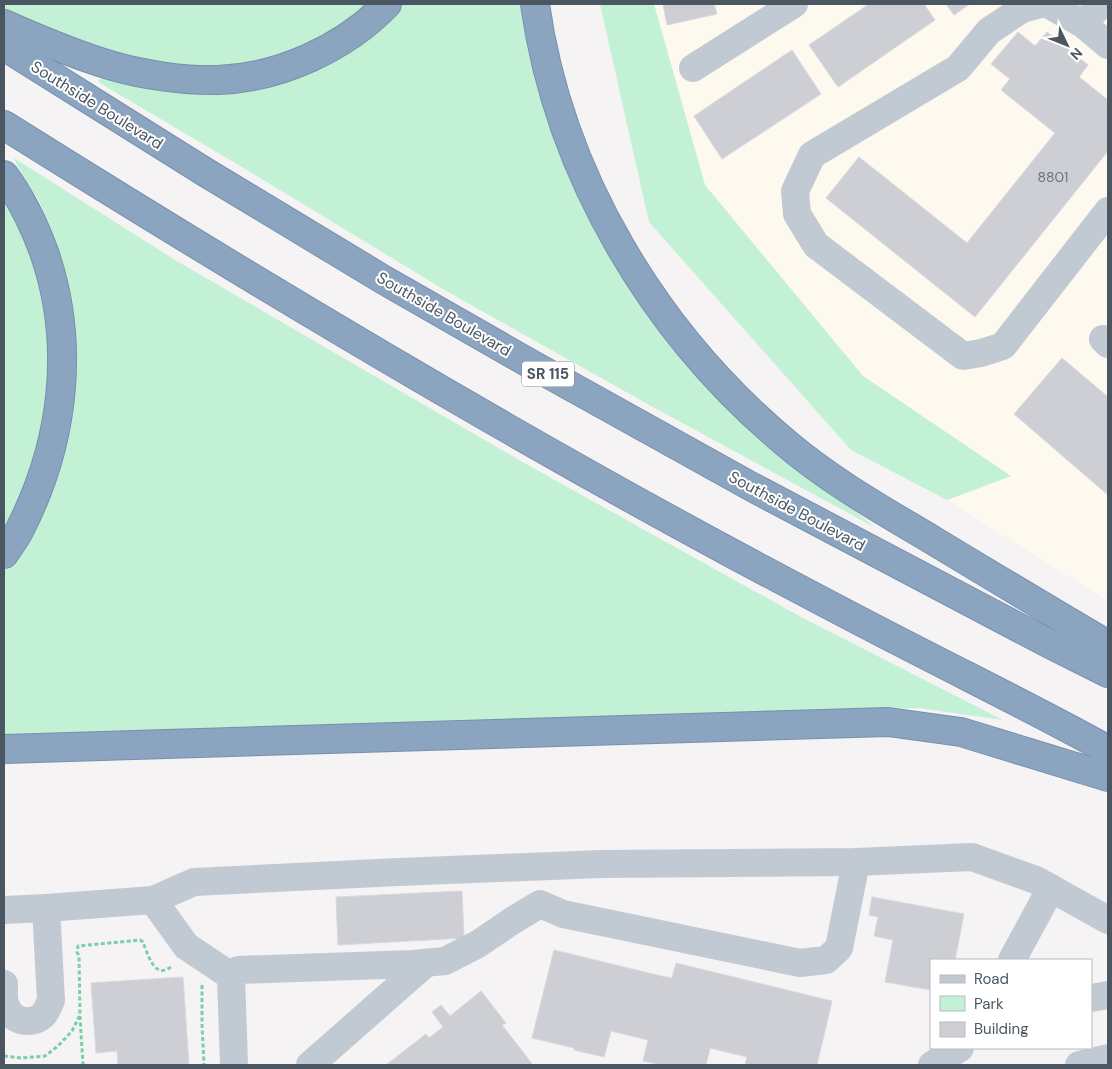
<svg xmlns="http://www.w3.org/2000/svg" width="1112" height="1069" viewBox="0 0 1112 1069" font-family="'DM Sans',sans-serif">
	<rect width="100%" height="100%" fill="#f5f3f3"/>
	<path fill="#fdf9ef" d="M 654,4 L 1108,4 L 1108,601 L 947,500 L 1011,476 L 863,376 L 705,185 Z"/>
	<g fill="#c3f1d5">
		<path d="M 4,4 L 371,4 L 328,36 L 269,61 L 234,65 L 202,67 L 125,59 L 4,12 Z"/>
		<path d="M 403,4 L 527,4 L 594,215 L 803,465 L 874,527 L 653,407 L 448,292 L 242,167 L 98,82 L 102,78 L 130,85 L 176,92 L 220,91 L 393,15 Z"/>
		<path d="M 600,4 L 654,4 L 705,185 L 863,376 L 1011,476 L 947,500 L 851,450 L 649,222 Z"/>
		<path d="M 14,158 L 175,260 L 533,468 L 801,617 L 1003,720 L 919,708 L 4,737 L 4,571 L 22,545 L 70,328 L 56,241 L 39,201 L 17,165 Z"/>
		<path d="M 4,193 L 18,217 L 46,291 L 54,373 L 35,474 L 4,536 Z"/>
	</g>
	<g fill="#cdcfd5" stroke="#d7d9de">
		<path d="M 663,4 L 714,4 L 717,14 L 667,25 Z"/>
		<path d="M 869,4 L 924,4 L 935,20 L 838,87 L 809,45 Z"/>
		<path d="M 946,4 L 970,4 L 954,15 Z"/>
		<path d="M 1018,32 L 1035,46 L 1047,32 L 1088,65 L 1079,77 L 1108,100 L 1108,151 L 975,317 L 826,198 L 859,157 L 967,243 L 1055,133 L 1001,90 L 1010,79 L 991,64 Z"/>
		<path d="M 792,50 L 821,94 L 722,159 L 694,116 Z"/>
		<path d="M 1062,358 L 1108,397 L 1108,495 L 1014,414 Z"/>
		<path d="M 462,891 L 464,938 L 338,945 L 336,897 Z"/>
		<path d="M 872,897 L 964,914 L 955,960 L 931,960 L 931,990 L 885,982 L 893,940 L 874,936 L 878,917 L 869,915 Z"/>
		<path d="M 554,950 L 661,976 L 672,978 L 676,963 L 832,1001 L 817,1065 L 745,1065 L 747,1057 L 710,1048 L 706,1065 L 663,1065 L 643,1061 L 648,1040 L 611,1031 L 604,1057 L 574,1050 L 574,1048 L 532,1038 Z"/>
		<path d="M 183,977 L 189,1065 L 118,1065 L 117,1051 L 96,1053 L 91,983 Z"/>
		<path d="M 481,991 L 506,1023 L 502,1025 L 533,1065 L 386,1065 L 426,1034 L 429,1038 L 443,1027 L 432,1012 L 441,1005 L 450,1016 Z"/>
	</g>
	<g fill="none" stroke-linecap="round" stroke-linejoin="round">
		<defs>
			<g id="highway">
				<path d="M 535,4 C 559,175 655,334 787,444 C 832,482 884,511 934,541 C 992,576 1050,611 1108,645"/>
				<path d="M 4,24 C 40,40 75,55 113,66 C 144,75 186,81 218,80 C 279,78 345,48 387,4"/>
				<path d="M 4,46 L 205,172 L 384,280 L 529,363 L 752,487 L 1048,643 L 1108,673"/>
				<path d="M 4,125 C 243,275 486,421 735,555 C 795,587 855,619 916,650 C 980,683 1045,715 1108,750"/>
				<path d="M 4,175 C 21,198 34,225 44,252 C 76,344 64,443 20,529 C 16,538 9,546 4,554"/>
				<path d="M 4,749 L 888,722 L 961,732 L 1108,777"/>
			</g>
		</defs>
		<use href="#highway" stroke="#7690ad" stroke-width="30"/>
		<g stroke="#7ad0a6" stroke-width="3" stroke-dasharray="4 2.5" stroke-linecap="butt">
			<path d="M 202,985 L 202,1024 L 204,1065"/>
			<path d="M 80,1016 L 83,1065"/>
			<path d="M 4,1056 L 21,1058 L 45,1056 L 58,1046 L 72,1031 L 80,1015 L 79,956 L 77,952 L 78,946 L 140,940 L 143,942 C 148,955 155,981 172,966"/>
		</g>
		<g stroke="#c1cad2" stroke-width="28">
			<path d="M 1041,4 L 1022,9 L 989,31 L 958,68 L 812,155 L 795,191 L 797,214 L 816,245 L 963,356 L 981,353 L 1003,346 L 1108,211"/>
			<path d="M 1048,4 L 1083,24 L 1108,45"/>
			<path d="M 1083,24 L 1101,4"/>
			<path d="M 693,68 L 794,4"/>
			<path d="M 1103,339 L 1108,344"/>
			<path d="M 153,900 L 186,946 L 231,976"/>
			<path d="M 4,910 L 46,908 L 153,900 L 194,882 L 399,872 L 601,864 L 856,862 L 972,857 L 1036,880 L 1108,920"/>
			<path d="M 1012,960 L 1051,888"/>
			<path d="M 4,984 C 4,991 3,1002 7,1008 C 13,1022 33,1026 44,1014 C 47,1010 49,1005 51,1000 L 46,908"/>
			<path d="M 1091,998 L 1108,995"/>
			<path d="M 234,1065 L 231,976 L 238,970 L 413,964 L 445,961 L 478,944 L 512,921 L 540,904 L 563,914 L 800,963 L 826,960 L 839,948 L 856,862"/>
			<path d="M 310,1065 L 426,963"/>
			<path d="M 932,1065 L 960,1048"/>
			<path d="M 1079,1065 L 1108,1058"/>
		</g>
		<use href="#highway" stroke="#8ba5c1" stroke-width="28"/>
	</g>
	<g text-anchor="middle" dominant-baseline="central" stroke-width="4" stroke-linejoin="round" paint-order="stroke">
		<g font-size="14" fill="#6b747e">
			<text x="1053" y="177">8801</text>
		</g>
		<rect fill="#fff" stroke="#808990" stroke-width="1" x="522" y="361.5" width="52" height="25" rx="4"/>
		<g font-size="15" font-weight="bold" fill="#4a5661">
			<text x="548" y="374">SR 115</text>
		</g>
		<g font-size="16" fill="#4a5661" stroke="#fff">
			<text transform="translate(97 105) rotate(32)">Southside Boulevard</text>
			<text transform="translate(444 314) rotate(30)">Southside Boulevard</text>
			<text transform="translate(797 511) rotate(28)">Southside Boulevard</text>
		</g>
	</g>
	<rect width="1112" height="1069" fill="none" stroke="#4a5661" stroke-width="10"/>
	<rect x="930" y="959" width="162" height="90" fill="#ffffff" stroke="#b7bbc0"/>
	<rect x="940" y="975" width="25" height="8" fill="#c1cad2" stroke="#b7bbc0"/>
	<text x="974" y="984" font-size="15" fill="#4a5661">Road</text>
	<rect x="940" y="996" width="25" height="15" fill="#c3f1d5" stroke="#b7bbc0"/>
	<text x="974" y="1009" font-size="15" fill="#4a5661">Park</text>
	<rect x="940" y="1022" width="25" height="15" fill="#cdcfd5" stroke="#b7bbc0"/>
	<text x="974" y="1034" font-size="15" fill="#4a5661">Building</text>
	<g transform="translate(1067 45) rotate(133)" stroke="#ffffff" stroke-width="4" paint-order="stroke">
	<path d="M0-4L9 19L0 12L-9 19Z" fill="#4a5661"/>
	<text y="-8" font-size="14" font-weight="bold" text-anchor="middle" fill="#4a5661">N</text>
	</g>
</svg>
